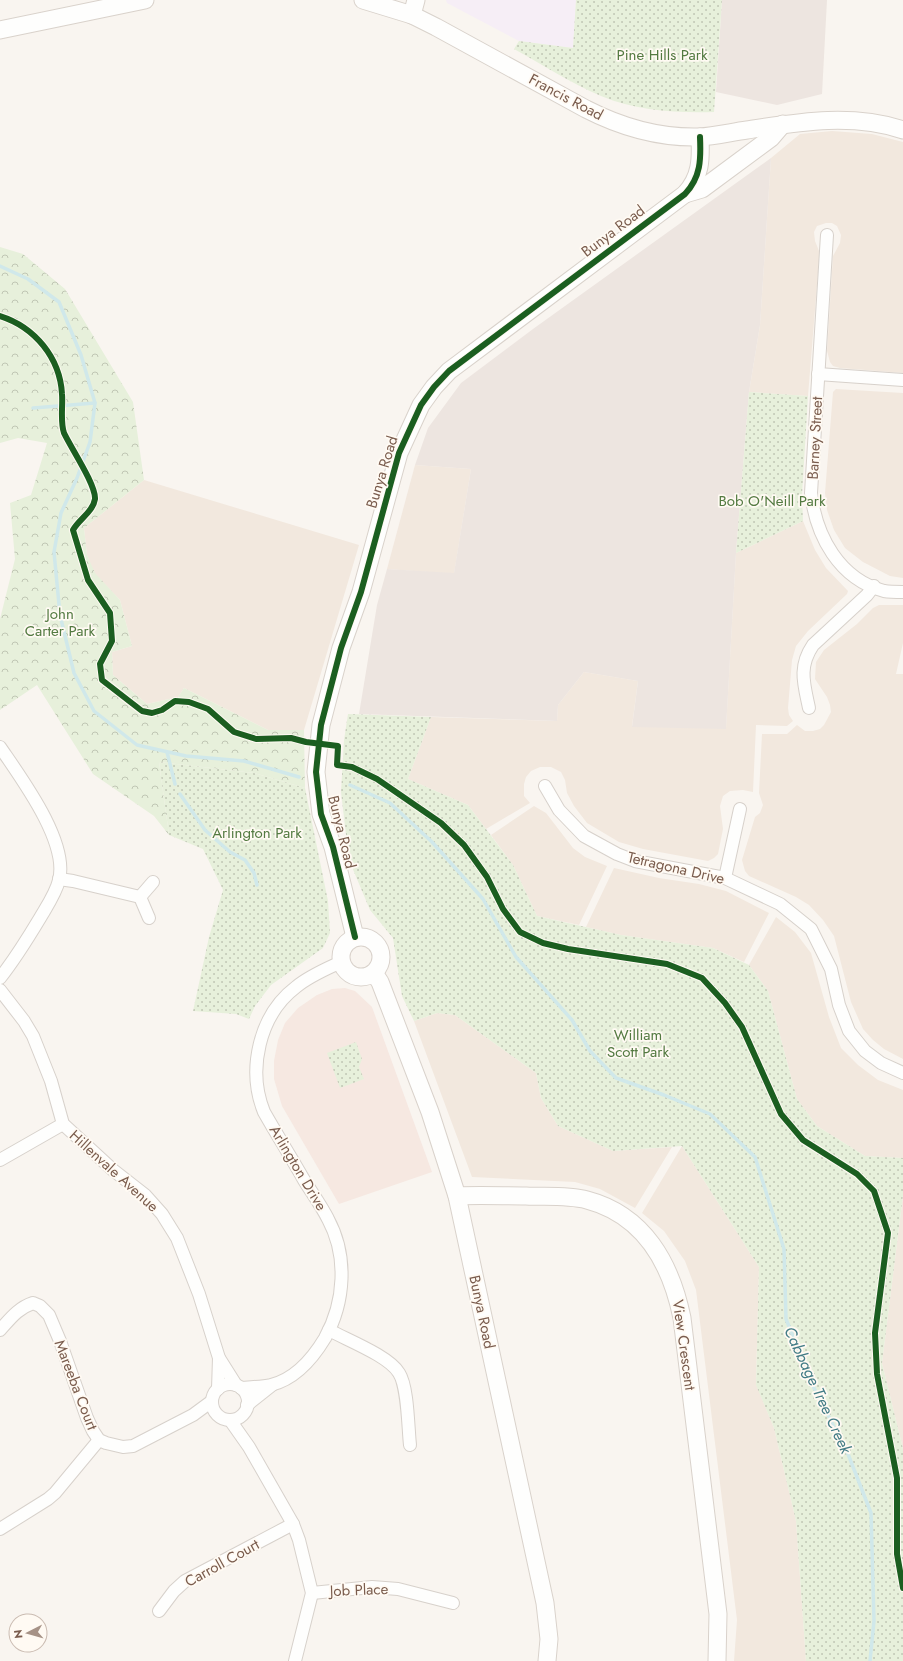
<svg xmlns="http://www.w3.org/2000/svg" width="903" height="1661" viewBox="0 0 903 1661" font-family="Jost,sans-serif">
	<defs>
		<pattern id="forest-crowns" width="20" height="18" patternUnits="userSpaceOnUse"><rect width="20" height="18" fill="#e7f0db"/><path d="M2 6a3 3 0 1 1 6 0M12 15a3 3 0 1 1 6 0" fill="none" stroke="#c0c6b4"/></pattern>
		<pattern id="park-dots" width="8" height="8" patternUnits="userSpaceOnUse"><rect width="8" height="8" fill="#e7f0db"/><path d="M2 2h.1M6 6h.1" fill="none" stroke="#c0c6b4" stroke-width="1.8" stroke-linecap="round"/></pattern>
	</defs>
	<rect width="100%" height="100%" fill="#f9f5f0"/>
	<g fill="#f2e8de">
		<path d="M 832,131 L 872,134 L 903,142 L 903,373 L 840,368 L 833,366 L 830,362 L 827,351 L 833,256 L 840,243 L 841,235 L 837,226 L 832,223 L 826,223 L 817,226 L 814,232 L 815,241 L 819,251 L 819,260 L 808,396 L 749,392 L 760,325 L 771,158 L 800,134 Z"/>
		<path d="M 836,389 L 903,393 L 903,578 L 890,576 L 863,562 L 845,548 L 834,530 L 827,510 L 825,493 L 833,392 Z"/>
		<path d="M 415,465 L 471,469 L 454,574 L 387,569 Z"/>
		<path d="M 144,480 L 359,545 L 304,730 L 268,730 L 184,688 L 178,697 L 147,704 L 113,675 L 112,652 L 132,646 L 120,600 L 94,573 L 87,555 L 84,528 Z"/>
		<path d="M 803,521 L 815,550 L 826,568 L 848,591 L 847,594 L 808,631 L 796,646 L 792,660 L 788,708 L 789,715 L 793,721 L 787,726 L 756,725 L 753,792 L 743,790 L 730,791 L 723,796 L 720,806 L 723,829 L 718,854 L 714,858 L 708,861 L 643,849 L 619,842 L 587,823 L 574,806 L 567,793 L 565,780 L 561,772 L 551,767 L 540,767 L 531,771 L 526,777 L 524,784 L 524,796 L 530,803 L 486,829 L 468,805 L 408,779 L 431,717 L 557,721 L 558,705 L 584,672 L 638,681 L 632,726 L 726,728 L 736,553 Z"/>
		<path d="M 879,605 L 903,605 L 903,643 L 896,674 L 903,674 L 903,1059 L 884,1049 L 873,1040 L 863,1029 L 851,1002 L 834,936 L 823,920 L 809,905 L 796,897 L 749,876 L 745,871 L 742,860 L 755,817 L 760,813 L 763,805 L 759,793 L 762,734 L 787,734 L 797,725 L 805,731 L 813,731 L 820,729 L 824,725 L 831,712 L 830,705 L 827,697 L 815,679 L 816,662 L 824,650 L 857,624 L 873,608 Z"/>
		<path d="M 534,806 L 546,813 L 573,848 L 585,857 L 607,866 L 579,925 L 537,916 L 513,865 L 491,835 Z"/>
		<path d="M 614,868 L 659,878 L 699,884 L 726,891 L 769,913 L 744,962 L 713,948 L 621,935 L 586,927 Z"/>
		<path d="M 776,917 L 795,932 L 811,953 L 829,1017 L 841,1048 L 858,1065 L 878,1080 L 903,1090 L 903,1158 L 865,1156 L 817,1126 L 797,1099 L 768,991 L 749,965 Z"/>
		<path d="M 437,1013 L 455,1015 L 536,1073 L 541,1098 L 558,1126 L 613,1151 L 672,1147 L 635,1208 L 600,1189 L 575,1182 L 472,1177 L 414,1021 Z"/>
		<path d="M 682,1146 L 759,1267 L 756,1384 L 774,1428 L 796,1521 L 806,1661 L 734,1661 L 737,1620 L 696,1290 L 685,1261 L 664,1231 L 642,1213 Z"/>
		<path d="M 903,1195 L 903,1449 L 882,1363 Z"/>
	</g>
	<path fill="#f6e8e1" d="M 345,988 L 355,991 L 372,1007 L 432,1172 L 339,1204 L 282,1106 L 274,1079 L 274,1061 L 278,1040 L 285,1023 L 298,1008 L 317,995 L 332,989 Z"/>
	<g fill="#ede5e0">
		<path d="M 722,0 L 827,0 L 822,94 L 777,105 L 716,92 Z"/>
		<path d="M 771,158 L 760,325 L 749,392 L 736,553 L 726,729 L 632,727 L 638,681 L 584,672 L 558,705 L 557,721 L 359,714 L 377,605 L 387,569 L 454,573 L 471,469 L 415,465 L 428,428 L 461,383 L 533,329 Z"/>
	</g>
	<path fill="#f6eef6" d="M 446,0 L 576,0 L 573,48 L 519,41 L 447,3 Z"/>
	<path fill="url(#forest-crowns)" d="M 0,247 L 23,254 L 65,289 L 133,402 L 144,480 L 84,528 L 87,555 L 95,573 L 120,600 L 132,646 L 112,652 L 113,675 L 147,704 L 178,697 L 184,688 L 268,730 L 304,730 L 305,788 L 254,773 L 159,762 L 169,835 L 154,816 L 93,774 L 37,685 L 0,710 L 0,619 L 15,559 L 10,503 L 31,495 L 47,443 L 18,438 L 0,443 Z"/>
	<g fill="url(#park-dots)">
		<path d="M 576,0 L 722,0 L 714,112 C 676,113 637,111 601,96 C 571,83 543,65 514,49 L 519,41 L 573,48 Z"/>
		<path d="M 749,392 L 808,396 L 802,495 L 803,521 L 736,553 Z"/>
		<path d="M 348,714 L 431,717 L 408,779 L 468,805 L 513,865 L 537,916 L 621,935 L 713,948 L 749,965 L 768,991 L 797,1099 L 817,1126 L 865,1156 L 903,1158 L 903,1195 L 882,1363 L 903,1449 L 903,1661 L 806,1661 L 796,1521 L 774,1428 L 756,1385 L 759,1267 L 682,1146 L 613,1151 L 558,1126 L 541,1098 L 536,1073 L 455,1015 L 437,1013 L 414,1021 L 402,996 L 393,938 L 370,910 L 349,860 L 341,792 L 344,740 Z"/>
		<path d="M 159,762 L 254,773 L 305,788 L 328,901 L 330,933 L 323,948 L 271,985 L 255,1006 L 249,1019 L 236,1014 L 193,1011 L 209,937 L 223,890 L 203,849 L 169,835 Z"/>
		<path d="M 356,1042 L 362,1059 L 359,1067 L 364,1079 L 340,1088 L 327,1053 Z"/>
	</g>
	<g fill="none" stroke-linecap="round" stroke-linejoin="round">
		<g stroke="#d0e8ea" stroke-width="3.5">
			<path d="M 0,266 L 28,279 L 59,302 L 81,355 L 95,403 L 90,442 L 77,478 L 61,513 L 54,552 L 60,615 L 74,673 L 94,711 L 137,745 L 186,756 L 244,761 L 299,777"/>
			<path d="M 33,408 L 95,403"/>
			<path d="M 167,752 L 175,784"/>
			<path d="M 350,785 L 390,803 L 432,842 L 483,899 L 516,957 L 572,1020 L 590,1051 L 616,1078 L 664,1095 L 710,1114 L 755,1157 L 784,1249 L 786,1319 L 814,1388 L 848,1454 L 871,1513 L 874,1621 L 870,1661"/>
			<path d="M 180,794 L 205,830 L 230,852 L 245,860 L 254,873 L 257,885"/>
		</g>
		<defs>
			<g id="street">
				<path d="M 827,235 L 811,493 C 816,536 839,579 884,591 C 890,592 897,592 903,592"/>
				<path d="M 818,374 L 903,380"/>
				<path d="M 809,708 C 804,684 798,667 813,645 L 867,595 L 874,586"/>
				<path d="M 0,747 C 21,778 69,842 59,880 C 56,893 47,906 40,918 C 28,938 15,959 0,978"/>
				<path d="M 545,786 L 559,810 L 584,836 L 617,854 L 635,861 L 725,878 L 780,904 L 811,929 L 831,969 L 839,1005 L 849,1031 L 865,1051 L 881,1063 L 903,1073"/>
				<path d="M 725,878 L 740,809"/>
				<path d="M 59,879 L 73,881 L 140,897"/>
				<path d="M 149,918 L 140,897 L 153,882"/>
				<path d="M 0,990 L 24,1021 L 33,1036 L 51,1081 L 63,1124 L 113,1170 L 145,1195 L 162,1214 L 177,1238 L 199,1294 L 219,1358 L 236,1385"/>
				<path d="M 0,1160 L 63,1124"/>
				<path d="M 0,1330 C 10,1319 18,1308 33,1303 L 40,1306 L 49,1315 L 60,1341 L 87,1418 L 93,1431 L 99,1440 L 106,1443 L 123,1447 L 133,1446 L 193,1415 L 212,1401"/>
				<path d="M 329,1330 C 347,1340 389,1356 399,1373 C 408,1387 408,1427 410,1445"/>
				<circle cx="230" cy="1402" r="18"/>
				<path d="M 241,1388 C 251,1387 262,1387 271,1385 C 295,1379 313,1358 325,1338 C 345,1302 348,1256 328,1219 C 321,1205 312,1193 304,1180 C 291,1157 277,1135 264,1112 C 247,1070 259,1015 296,987 C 309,976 326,969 341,962"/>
				<path d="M 218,1389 L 219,1358"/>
				<path d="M 247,1405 L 272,1385"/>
				<path d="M 230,1420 L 249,1447 L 293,1524 L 299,1540 L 312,1593 L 295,1661"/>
				<path d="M 0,1529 L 48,1499 L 55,1493 L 99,1440"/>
				<path d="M 312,1593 L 372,1587 L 398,1589 L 453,1603"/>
				<path d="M 159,1611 L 174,1591 L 185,1581 L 293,1524"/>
			</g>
			<g id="secondary">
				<path d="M 363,0 L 412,15 L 436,27 L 586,109 C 621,127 659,138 699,137 C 715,136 732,132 747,130 C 799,122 852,113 903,130"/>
				<path d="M 412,15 L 416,0"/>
				<path d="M 0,30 L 145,0"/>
				<path d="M 685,194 L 702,189 L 771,138 L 783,124"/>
				<circle cx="361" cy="957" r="20"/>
				<path d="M 355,937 L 333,847 L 321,814 L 316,772 L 321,725 L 341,648 L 361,592 L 399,453 L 421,405 L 434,387 L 449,371 L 685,194 C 701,177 701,159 700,137"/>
				<path d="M 374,973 L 380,982 L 430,1112 L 457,1196 L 545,1603 L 549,1639 L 547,1661"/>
				<path d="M 457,1196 C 480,1195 503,1196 526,1196 C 546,1197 567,1195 587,1200 C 644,1215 671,1264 682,1318 L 718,1614 L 717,1661"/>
			</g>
		</defs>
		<use href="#street" stroke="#d7d1cb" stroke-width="14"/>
		<use href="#secondary" stroke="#d9d2cb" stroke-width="19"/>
		<use href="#street" stroke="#fefefd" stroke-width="12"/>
		<use href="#secondary" stroke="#fefefd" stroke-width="17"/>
		<defs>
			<g id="cycleway">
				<path d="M 0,316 C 35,327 60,358 62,394 C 63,406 60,422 64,433 C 71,448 96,485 95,499 C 93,512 79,519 73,530 L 88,580 L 110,613 L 112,641 L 100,664 L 102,680 L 142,711 L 152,713 L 162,710 L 175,701 L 189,702 L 208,709 L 234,732 L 256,739 L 291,738 L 306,742 L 338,746 L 337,765 L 352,767 L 377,779 L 441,823 L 464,845 L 487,877 L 503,909 L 520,932 L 543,943 L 568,949 L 667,964 L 702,978 L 725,1003 L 742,1027 L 781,1114 L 803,1140 L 857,1174 L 874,1191 L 888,1233 L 875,1333 L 877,1374 L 897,1478 L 897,1554 L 903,1588"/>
				<path d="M 355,937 L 333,847 L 321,814 L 316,772 L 321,725 L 341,648 L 361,592 L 399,453 L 421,405 L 434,387 L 449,371 L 685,194 C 701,177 701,159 700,137"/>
			</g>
		</defs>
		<use href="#cycleway" stroke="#fffaf3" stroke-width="8"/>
		<use href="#cycleway" stroke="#1b5e20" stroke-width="6"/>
	</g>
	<g text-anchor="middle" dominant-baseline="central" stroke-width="3.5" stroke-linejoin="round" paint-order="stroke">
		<g font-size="15" fill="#537a41" stroke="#fffaf3">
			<text x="662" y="55">Pine Hills Park</text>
			<text x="772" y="501">Bob O'Neill Park</text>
			<text x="60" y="614">John<tspan x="60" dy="17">Carter Park</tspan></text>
			<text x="257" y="833">Arlington Park</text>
			<text x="638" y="1035">William<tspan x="638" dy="17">Scott Park</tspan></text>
		</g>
		<g font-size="15" fill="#7a5c4d" stroke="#fffaf3">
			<text transform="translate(566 97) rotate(28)">Francis Road</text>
			<text transform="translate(613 231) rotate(-37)">Bunya Road</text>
			<text transform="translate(815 438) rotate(-87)">Barney Street</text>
			<text transform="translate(382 472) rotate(-73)">Bunya Road</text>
			<text transform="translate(342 832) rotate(76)">Bunya Road</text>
			<text transform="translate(676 868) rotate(13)">Tetragona Drive</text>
			<text transform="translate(298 1168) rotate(59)">Arlington Drive</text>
			<text transform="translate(114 1171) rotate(42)">Hillenvale Avenue</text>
			<text transform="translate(482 1312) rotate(78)">Bunya Road</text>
			<text transform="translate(684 1345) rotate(82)">View Crescent</text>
			<text transform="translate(76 1385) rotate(69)">Mareeba Court</text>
			<text transform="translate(222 1563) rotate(-29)">Carroll Court</text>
			<text transform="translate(359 1590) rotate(-2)">Job Place</text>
		</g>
		<g font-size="16" font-style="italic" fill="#437c86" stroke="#fffaf3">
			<text transform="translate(818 1390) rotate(65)">Cabbage Tree Creek</text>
		</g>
	</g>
	<g transform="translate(28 1633) rotate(264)"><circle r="19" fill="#fffaf3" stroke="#cabbb1"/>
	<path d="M0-3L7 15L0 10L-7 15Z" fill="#a69286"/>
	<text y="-6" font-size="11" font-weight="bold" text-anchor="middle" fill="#7a5c4d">N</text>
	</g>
</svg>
